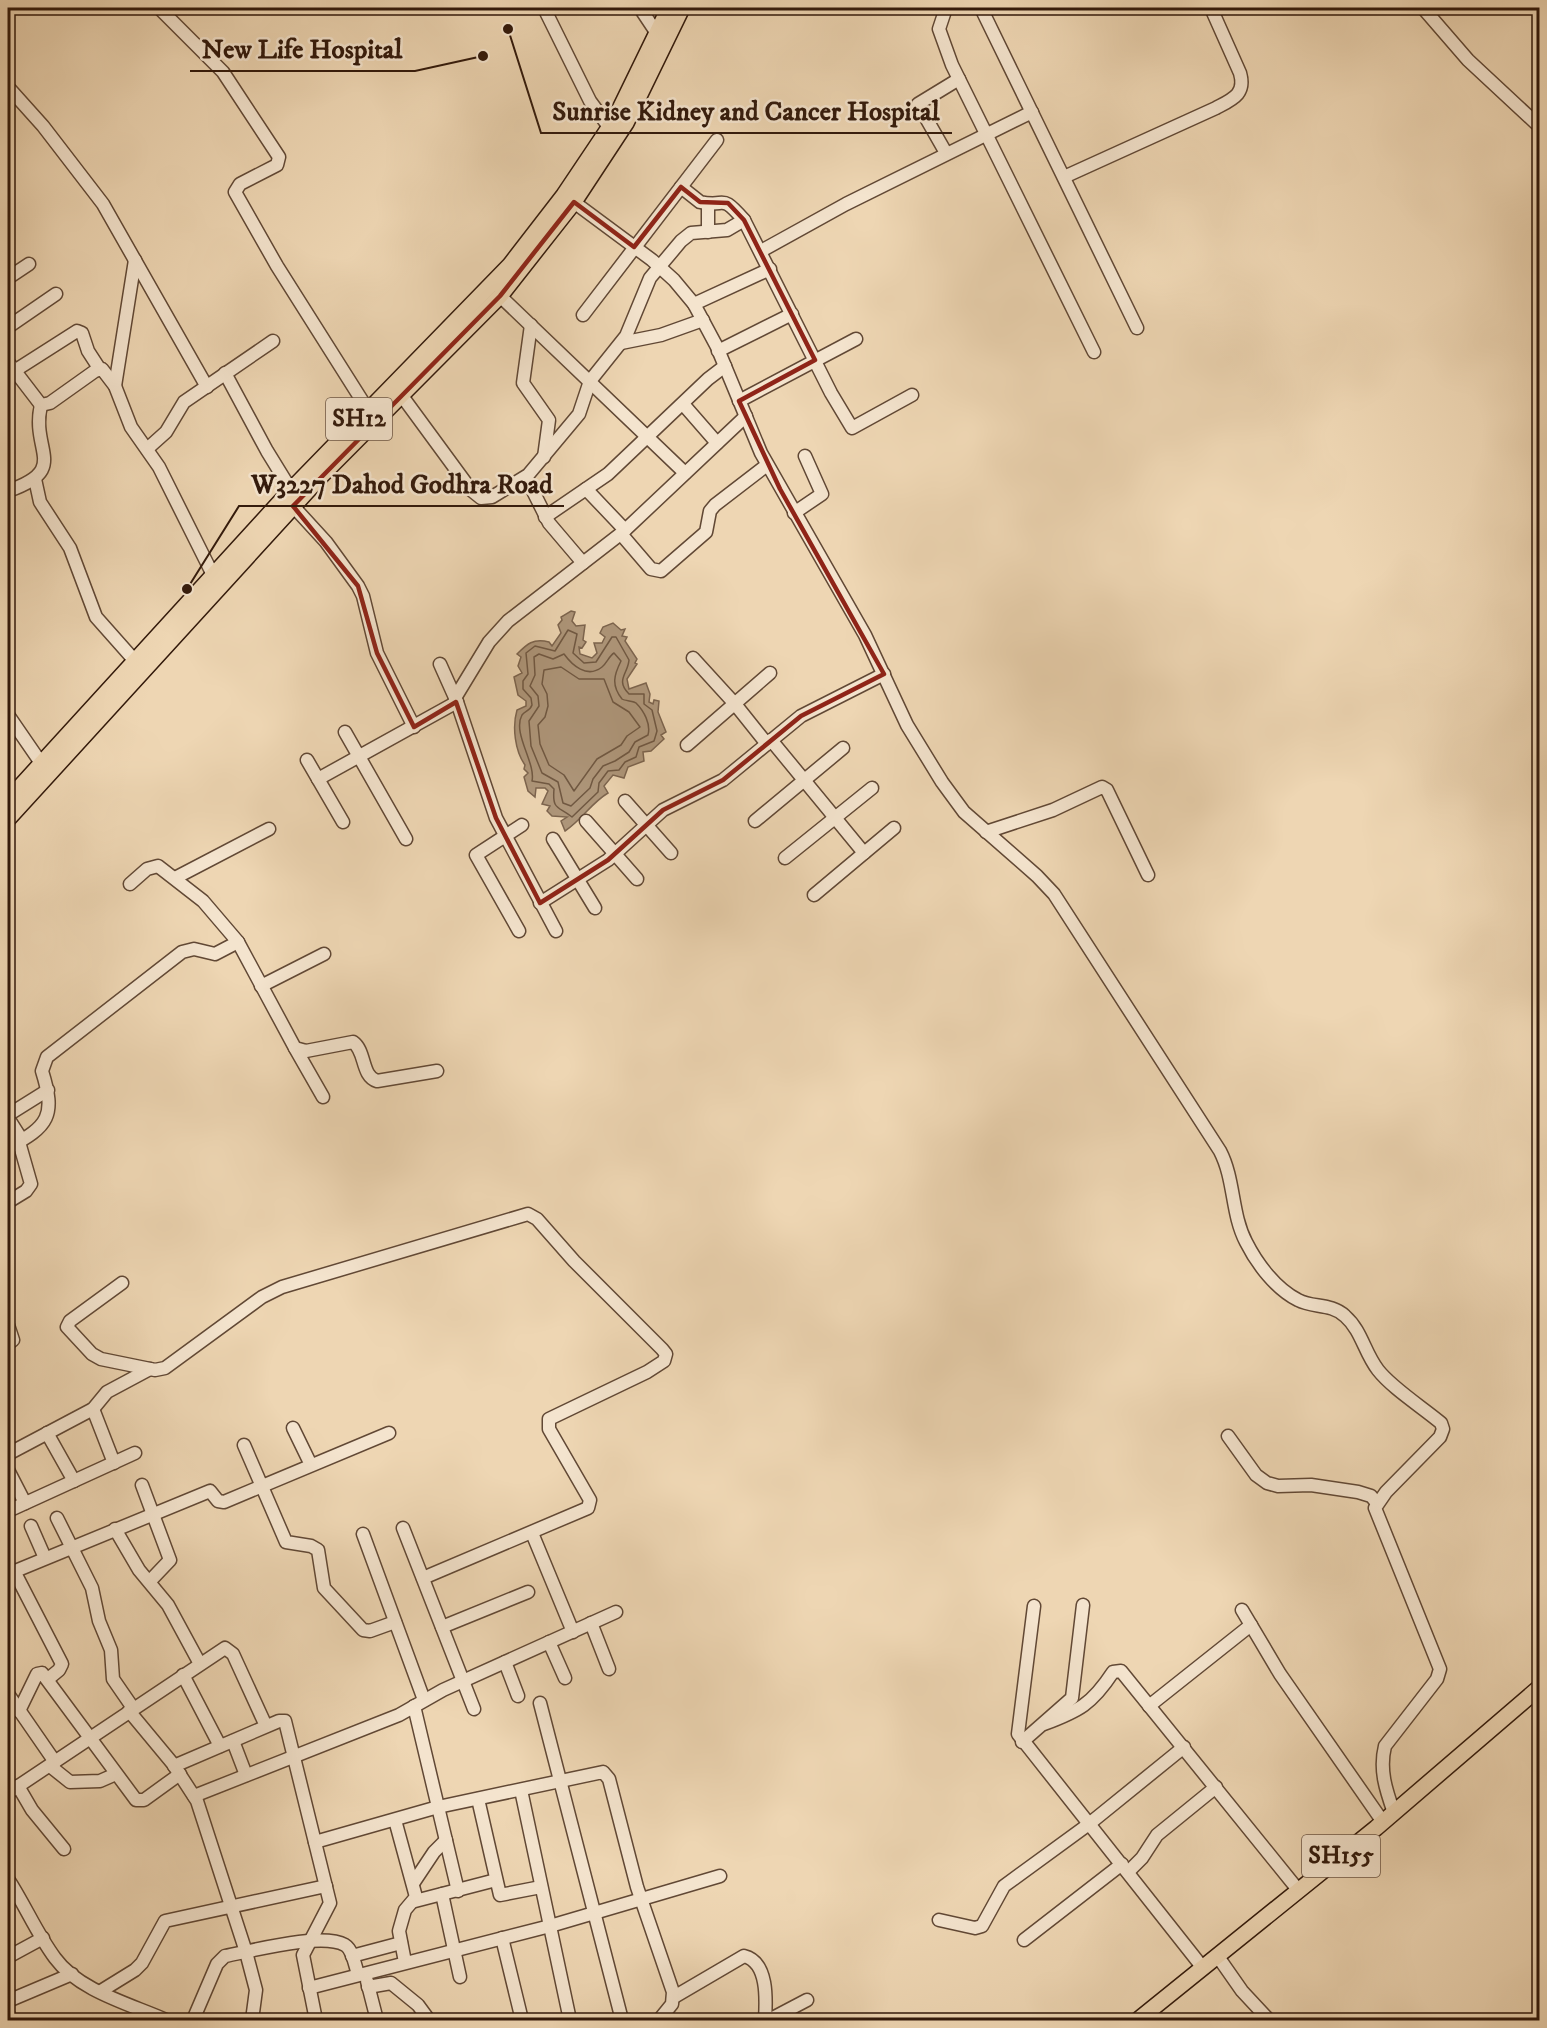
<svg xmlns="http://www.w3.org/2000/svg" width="1547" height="2028" viewBox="0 0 1547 2028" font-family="'IM FELL DW Pica',serif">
	<rect width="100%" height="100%" fill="#eed6b3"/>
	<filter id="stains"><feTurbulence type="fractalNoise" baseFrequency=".00333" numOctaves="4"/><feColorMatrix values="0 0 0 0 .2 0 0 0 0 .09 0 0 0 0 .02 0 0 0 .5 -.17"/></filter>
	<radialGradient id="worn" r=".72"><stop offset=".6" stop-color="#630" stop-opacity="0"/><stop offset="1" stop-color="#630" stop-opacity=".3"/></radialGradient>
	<path fill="#ae967a" stroke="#7c644e" stroke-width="1.5" d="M 571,611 L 575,612 L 572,621 L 576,626 L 585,625 L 583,640 L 586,642 L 582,648 L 579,647 L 580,654 L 592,658 L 597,653 L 594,643 L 602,643 L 605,637 L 600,633 L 603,627 L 613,623 L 621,630 L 625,629 L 622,636 L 627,637 L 625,641 L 637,659 L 635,663 L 637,664 L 627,679 L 629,689 L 646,683 L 650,694 L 649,702 L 653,704 L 654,700 L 659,701 L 658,712 L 666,732 L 661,735 L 664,739 L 651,751 L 643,752 L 644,761 L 628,767 L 624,778 L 613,775 L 604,786 L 608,793 C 591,803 582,820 565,831 L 561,821 L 567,817 L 552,816 L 547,811 L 550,806 L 542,804 L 548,791 L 545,788 L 536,788 L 535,797 L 528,791 L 524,777 L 528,773 L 524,769 L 525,765 C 515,751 512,727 517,710 L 526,706 L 526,701 L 518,695 L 514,677 L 522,673 L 518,666 L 521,657 L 517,654 C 527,644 533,638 549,642 L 552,646 L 561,633 L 558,625 L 562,620 L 561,617 Z"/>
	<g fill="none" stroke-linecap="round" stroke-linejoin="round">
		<g stroke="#705842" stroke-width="1.5">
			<path d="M 568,630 L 577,634 L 573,653 L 584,663 L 596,662 L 612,637 L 616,637 L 629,660 C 628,674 615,680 629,694 L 644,694 L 644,704 L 652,710 L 657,731 L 654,741 L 639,747 L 636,757 L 625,762 L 619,770 L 608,771 L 599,783 L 598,792 L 572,817 C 559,806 552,811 554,789 L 549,784 L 532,781 C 536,763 512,733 522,715 C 525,711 530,711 532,705 L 531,698 L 523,689 L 523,681 L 528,674 L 526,653 L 535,646 L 555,651 Z"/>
			<path d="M 614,653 L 621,661 C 614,675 611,685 622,699 C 625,701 634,701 636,703 C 644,711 651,724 648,735 L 635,742 L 629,752 L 615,761 L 603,766 L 593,779 L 590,788 L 571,806 L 563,803 L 558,782 L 542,773 L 531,746 L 529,721 L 539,706 L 538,696 L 530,686 L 535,675 L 534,657 L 539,654 L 553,659 L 564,654 C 572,665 587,679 602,667 C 607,663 609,656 614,653 Z"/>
			<path d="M 561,667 L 579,679 L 604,679 L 613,702 L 629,712 L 640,727 L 627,736 L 621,745 L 597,759 L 574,791 L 564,775 L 549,765 L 540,744 L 538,725 L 545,717 L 548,706 L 547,694 L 542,684 L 544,670 Z"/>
		</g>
		<defs>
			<g id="minor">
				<path d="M 159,8 L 223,72 L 279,157 L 277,165 L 240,184 L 235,192 L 277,266 L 368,410"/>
				<path d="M 544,8 L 590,101 L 609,127"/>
				<path d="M 640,8 L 658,35"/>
				<path d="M 946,8 L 939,29 L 952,65 L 1094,352"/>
				<path d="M 981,8 L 1137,328"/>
				<path d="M 1423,8 L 1468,60 L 1540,127"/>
				<path d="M 8,87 L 43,126 L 103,204 L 207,387"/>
				<path d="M 946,153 L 918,104 L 959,79"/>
				<path d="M 1064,177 L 1216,108 C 1233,99 1246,94 1240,73 L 1211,8"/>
				<path d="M 681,187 L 700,202 C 728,208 719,192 744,220 L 831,393 L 852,428 L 912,395"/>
				<path d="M 567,197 L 652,260 L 674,280 L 694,304 L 717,347 L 761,453 L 865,635 L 907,725 L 942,782 L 964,812 L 1037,876 L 1054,894 L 1220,1151 C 1235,1180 1231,1213 1246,1242 C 1257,1264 1276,1289 1298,1300 C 1313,1308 1331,1303 1345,1316 C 1362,1331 1364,1352 1378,1370 C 1392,1388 1422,1407 1441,1423 L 1443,1429 L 1440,1437 L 1386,1492 L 1375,1508 L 1440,1669 L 1437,1679 L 1385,1746 C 1379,1770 1386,1790 1394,1813"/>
				<path d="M 708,204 L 708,232"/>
				<path d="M 761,251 L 846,204 L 1032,112"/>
				<path d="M 8,278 L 29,264"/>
				<path d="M 500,296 L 685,473"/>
				<path d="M 694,304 L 770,269"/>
				<path d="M 583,315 L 717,140"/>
				<path d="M 531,325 L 523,383 L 549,420 L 544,457"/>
				<path d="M 8,327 L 56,294"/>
				<path d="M 621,343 L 661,335 L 703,320"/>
				<path d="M 718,351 L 792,314"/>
				<path d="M 8,362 L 41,405 L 50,403 L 95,371 L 102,369 L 115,386 L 131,427 L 159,467 L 213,575"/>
				<path d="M 225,373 L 267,451 L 291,490"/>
				<path d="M 8,375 L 77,331 L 82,333 L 88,351 L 99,368"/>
				<path d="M 115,386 L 135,260"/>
				<path d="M 402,396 L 471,490 L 481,498 L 492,497 L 528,475 L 579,414 L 590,381 L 626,336 L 650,278 L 681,241 L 691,233 L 727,230 L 744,220"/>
				<path d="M 739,401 L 856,339"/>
				<path d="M 683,404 L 717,443"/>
				<path d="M 147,449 L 166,432 L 184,402 L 273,341"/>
				<path d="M 526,477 L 549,523 L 583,563"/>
				<path d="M 35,479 L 40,502 L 70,548 L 96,617 L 135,661"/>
				<path d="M 586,489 L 625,530"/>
				<path d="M 8,491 C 71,469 30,451 41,405"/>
				<path d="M 293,506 L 326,542 L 358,586 L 363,596 L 377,653 L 414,727"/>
				<path d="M 794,513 L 822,494 L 805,456"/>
				<path d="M 545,517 L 608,474 L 708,379 L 725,366"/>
				<path d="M 621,534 L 651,569 L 661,571 L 706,532 L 710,511 L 715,505 L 767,465"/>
				<path d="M 693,658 L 735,704 L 767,744"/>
				<path d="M 440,664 L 457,702 L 496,818 L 556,931"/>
				<path d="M 455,698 L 489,642 L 508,621 L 623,532 L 746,416"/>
				<path d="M 8,715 L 41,763"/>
				<path d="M 345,732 L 406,839"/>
				<path d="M 771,740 L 864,853"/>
				<path d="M 687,745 L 770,673"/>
				<path d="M 307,760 L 343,822"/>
				<path d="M 318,779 L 457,702"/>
				<path d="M 625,801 L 671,853"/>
				<path d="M 586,821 L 637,879"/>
				<path d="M 755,821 L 843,748"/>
				<path d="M 986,832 L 1053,810 L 1102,787 L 1107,790 L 1148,875"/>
				<path d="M 553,839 L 595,908"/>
				<path d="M 785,858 L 872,788"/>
				<path d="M 175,878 L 269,829"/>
				<path d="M 130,884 L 147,869 L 158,866 L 203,901 L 238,942 L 295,1048 L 306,1051 L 353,1042 C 366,1051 361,1076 377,1081 L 437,1071"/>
				<path d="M 814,895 L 894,828"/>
				<path d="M 540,903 L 608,860 L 663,810 L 723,780 L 801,716 L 884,674"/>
				<path d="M 519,931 L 476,855 L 522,825"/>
				<path d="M 261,986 L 324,954"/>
				<path d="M 295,1048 L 323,1097"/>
				<path d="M 8,1115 L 48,1090"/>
				<path d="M 8,1118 L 22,1140"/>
				<path d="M 8,1148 C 49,1126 56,1116 42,1071 L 47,1057 L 182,952 L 194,949 L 215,954 L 238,942"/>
				<path d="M 8,1202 L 26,1191 L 31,1184 L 19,1142"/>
				<path d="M 122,1283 L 70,1321 L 67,1327 L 92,1354 L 101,1359 L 155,1370 L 165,1368 L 262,1297 L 282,1287 L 528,1214 L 537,1219 L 574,1261 L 662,1349 L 666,1354 L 664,1361 L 647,1372 L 549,1419 L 549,1429 L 590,1500 L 588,1508 L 423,1578"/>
				<path d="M 8,1325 L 13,1340 L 8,1344"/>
				<path d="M 93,1409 L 114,1463"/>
				<path d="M 293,1428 L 311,1465"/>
				<path d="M 47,1433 L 74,1481"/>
				<path d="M 1228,1436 L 1256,1475 L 1267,1483 L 1278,1486 L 1311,1485 L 1358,1492 L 1371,1496 L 1376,1502"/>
				<path d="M 244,1445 L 286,1542 L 311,1546 L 318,1550 L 324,1588 L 363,1630 L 370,1631 L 395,1622"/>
				<path d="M 8,1454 L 93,1409 L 107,1392 L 150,1369"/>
				<path d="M 8,1470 L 25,1503"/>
				<path d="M 142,1485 L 170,1560 L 150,1581"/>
				<path d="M 8,1511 L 135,1453"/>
				<path d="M 57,1518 L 92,1588 L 99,1621 L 111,1650 L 113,1679 L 133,1708"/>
				<path d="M 31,1526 L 45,1558"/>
				<path d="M 403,1528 L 474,1709"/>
				<path d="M 115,1529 L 139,1570 L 168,1605 L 200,1664"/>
				<path d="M 532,1533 L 573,1632"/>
				<path d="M 363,1534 L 424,1700"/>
				<path d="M 14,1571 L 62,1664 L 59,1670 L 48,1679"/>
				<path d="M 8,1574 L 210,1491 L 218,1501 L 224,1502 L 389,1433"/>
				<path d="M 1034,1606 L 1018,1734 L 1203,1968"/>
				<path d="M 1242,1610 L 1280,1674 L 1383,1822"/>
				<path d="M 591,1623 L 609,1669"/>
				<path d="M 442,1627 L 528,1592"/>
				<path d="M 549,1642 L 565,1678"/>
				<path d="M 505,1662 L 518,1696"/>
				<path d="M 183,1675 L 220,1746"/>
				<path d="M 8,1694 L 55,1762"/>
				<path d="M 540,1703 L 622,2020"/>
				<path d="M 414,1706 L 458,1891"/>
				<path d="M 1149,1706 L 1251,1625"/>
				<path d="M 19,1711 L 37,1674 L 42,1673 L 136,1800 L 144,1800 L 180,1774"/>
				<path d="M 129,1711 L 173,1764 L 197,1801 L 246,1952 L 256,1990 L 252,2020"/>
				<path d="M 1044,1724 C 1079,1711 1092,1704 1113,1672 L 1121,1671 L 1299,1891"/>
				<path d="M 233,1741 L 246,1775"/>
				<path d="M 1022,1742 L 1072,1698 L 1083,1605"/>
				<path d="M 50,1766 L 70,1782 L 100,1781 L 116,1774"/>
				<path d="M 174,1766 L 279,1721 L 285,1721 L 330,1903 L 303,1955 L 316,2020"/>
				<path d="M 18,1786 L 32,1810 L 64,1849"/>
				<path d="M 521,1790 L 570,2020"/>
				<path d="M 8,1793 L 225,1648 L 233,1654 L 266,1726"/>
				<path d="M 194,1796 L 399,1715 L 443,1690 L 616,1612"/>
				<path d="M 478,1799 L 500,1895 L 541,1887"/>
				<path d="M 395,1820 L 416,1897 L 405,1910 L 399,1931 L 405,1962"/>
				<path d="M 315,1842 L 438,1807 L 603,1772 L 609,1779 L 637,1887 L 673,1992 L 672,2004 L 659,2020"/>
				<path d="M 1128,1872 L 1142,1858 L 1157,1835 L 1216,1787"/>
				<path d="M 8,1879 C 25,1905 37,1934 55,1958 C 79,1991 130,2004 166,2020"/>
				<path d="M 414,1882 L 434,1852 L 446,1840"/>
				<path d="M 442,1894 L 460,1977"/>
				<path d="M 415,1901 L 496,1880"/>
				<path d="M 939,1920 L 975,1928 L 982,1926 L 1004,1886 L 1089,1824 L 1184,1747"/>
				<path d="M 502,1938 L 522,2020"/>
				<path d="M 1024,1940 L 1122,1864"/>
				<path d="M 352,1956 L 401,1943"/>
				<path d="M 8,1957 L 43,1938"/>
				<path d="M 1221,1961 L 1242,1991 L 1269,2020"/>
				<path d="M 367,1981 L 377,2020"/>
				<path d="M 368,1987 L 391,1983 L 418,2005 L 429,2020"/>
				<path d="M 309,1988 L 550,1926 L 720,1876"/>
				<path d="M 101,1991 L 135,1970 L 142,1963 L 165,1921 L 326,1886"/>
				<path d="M 674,1997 L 744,1956 C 769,1962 766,2002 765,2020"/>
				<path d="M 8,2001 L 72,1974"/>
				<path d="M 8,2013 L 10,2020"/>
				<path d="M 193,2020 L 217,1964 L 225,1956 C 252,1951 322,1932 345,1945 C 353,1950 355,1966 358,1974"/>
				<path d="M 769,2020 L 807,2000"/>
			</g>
			<g id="major">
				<path d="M 8,800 L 291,490 L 510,265 L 564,195 L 615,119 L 669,8"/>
				<path d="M 8,819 L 322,475 L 500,296 L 574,202 L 626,123 L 682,8"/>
				<path d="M 1138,2020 L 1376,1828 L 1540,1687"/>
			</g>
		</defs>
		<use href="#minor" stroke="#614835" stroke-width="15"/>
		<use href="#major" stroke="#32190b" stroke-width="18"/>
		<use href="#minor" stroke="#f4e4ce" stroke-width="12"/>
		<use href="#major" stroke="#eed6b3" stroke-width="15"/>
	</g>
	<path fill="none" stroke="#8f2418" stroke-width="4.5" stroke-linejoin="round" d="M 681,187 L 700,202 L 728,203 L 744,220 L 815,360 L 739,401 L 780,489 L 884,674 L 801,716 L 723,780 L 663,810 L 608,860 L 540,903 L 496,818 L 456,702 L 414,727 L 377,653 L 358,586 L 293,506 L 500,296 L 574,202 L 634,247 Z"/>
	<g text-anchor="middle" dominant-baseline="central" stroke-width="5" stroke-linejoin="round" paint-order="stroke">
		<g fill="#f4e4ce" stroke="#6c5646" stroke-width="1.5">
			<rect x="326" y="398" width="66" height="42" rx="4.5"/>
			<rect x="1302" y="1835" width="78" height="42" rx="4.5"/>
		</g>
		<g font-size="24" font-weight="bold" fill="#32190b">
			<text x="359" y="419">SH12</text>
			<text x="1341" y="1856">SH155</text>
		</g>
	</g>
	<path fill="none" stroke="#32190b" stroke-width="2" d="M483 56L415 71H190M508 29L541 133H952M187 589L239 506H564"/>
	<g fill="#32190b" stroke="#f4e4ce" stroke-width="2">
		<circle cx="483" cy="56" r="6"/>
		<circle cx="508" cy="29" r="6"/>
		<circle cx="187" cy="589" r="6"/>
	</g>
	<g font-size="27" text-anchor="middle" font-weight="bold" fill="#32190b" stroke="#f4e4ce" stroke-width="5" stroke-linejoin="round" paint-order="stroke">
		<text x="302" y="58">New Life Hospital</text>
		<text x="746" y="120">Sunrise Kidney and Cancer Hospital</text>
		<text x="402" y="493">W3227 Dahod Godhra Road</text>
	</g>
	<rect width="1547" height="2028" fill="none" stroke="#eed6b3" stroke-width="30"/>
	<rect x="9" y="9" width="1529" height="2010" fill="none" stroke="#32190b" stroke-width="3"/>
	<rect x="15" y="15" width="1517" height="1998" fill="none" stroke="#32190b" stroke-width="1.5"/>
	<rect width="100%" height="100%" filter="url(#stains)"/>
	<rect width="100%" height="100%" fill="url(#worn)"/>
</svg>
